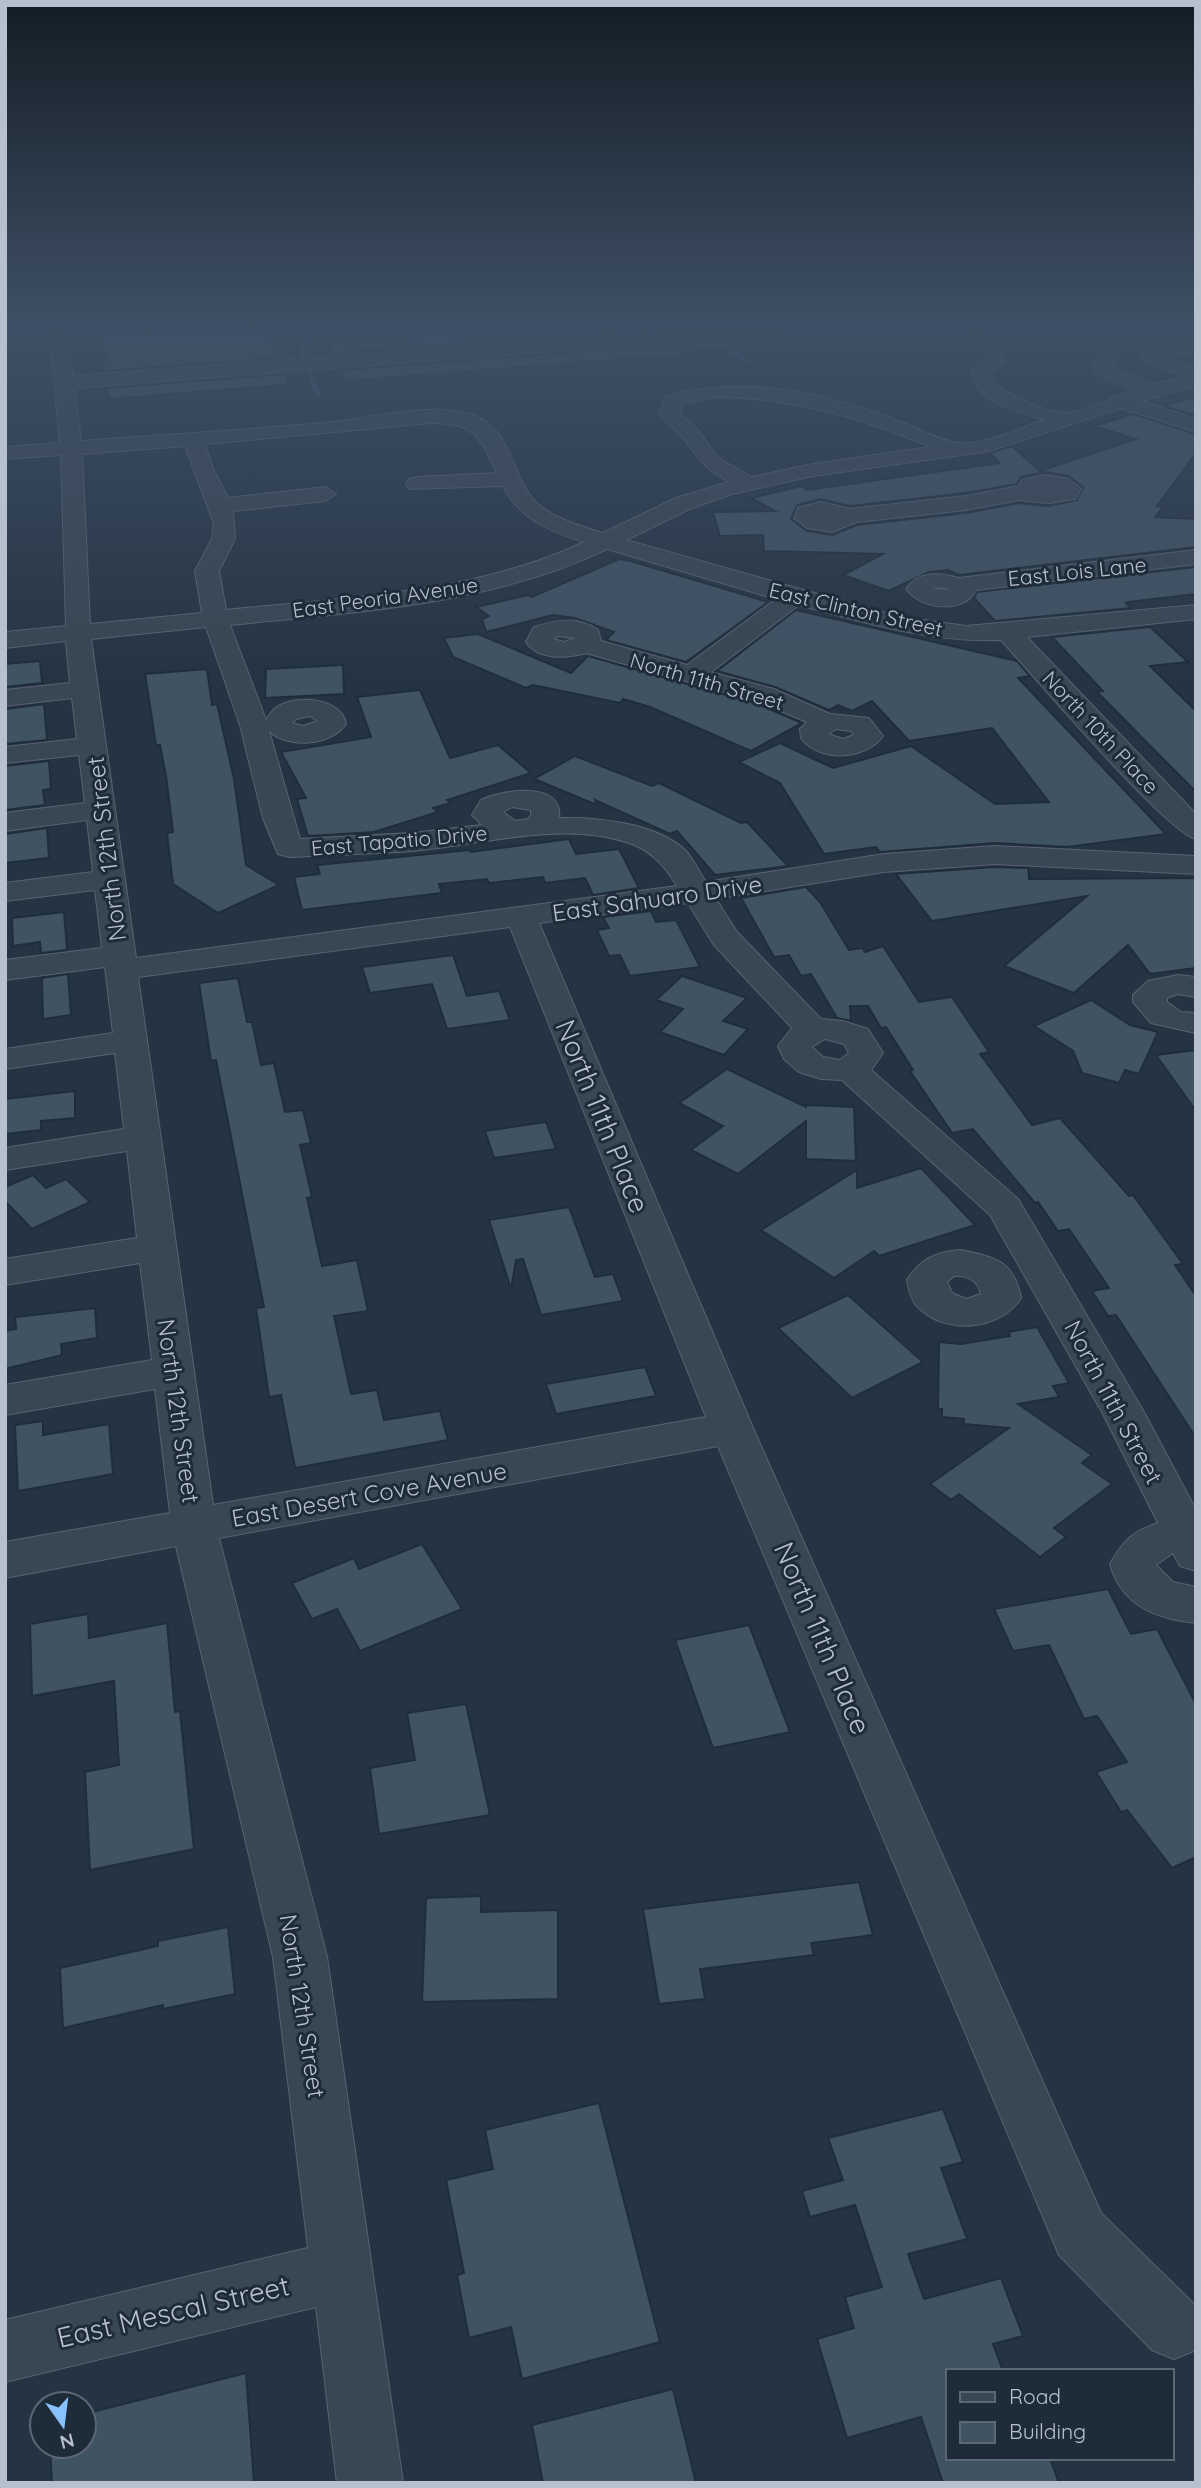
<svg xmlns="http://www.w3.org/2000/svg" width="1201" height="2488" viewBox="0 0 1201 2488" font-family="Quicksand,sans-serif">
	<rect width="100%" height="100%" fill="#243443"/>
	<g fill="none" stroke-linecap="round" stroke-linejoin="round">
		<g stroke="#37516c" stroke-width="5">
			<path d="M 717,339 L 746,361"/>
			<path d="M 304,359 L 302,345 L 319,328"/>
			<path d="M 309,371 L 318,395"/>
		</g>
	</g>
	<g fill="#405363" stroke="#202d3a" stroke-width="2" fill-rule="evenodd">
		<path d="M 204,328 L 268,328 L 279,358 L 103,371 L 102,362 L 106,361 L 101,336 Z"/>
		<path d="M 484,328 L 661,328 L 333,353 L 329,343 L 462,333 L 461,330 Z"/>
		<path d="M 740,340 L 740,347 L 696,351 L 698,353 L 345,381 L 340,370 Z"/>
		<path d="M 285,374 L 288,383 L 286,385 L 121,398 L 109,399 L 107,388 Z"/>
		<path d="M 1196,396 L 1196,416 L 1163,406 Z"/>
		<path d="M 1133,414 L 1196,434 L 1196,453 L 1157,506 L 1163,507 L 1155,517 L 1196,519 L 1196,547 L 959,575 L 948,570 L 929,572 L 889,591 L 843,575 L 883,554 L 764,551 L 763,535 L 720,536 L 713,512 L 775,511 L 751,498 L 801,486 L 807,490 L 999,463 L 990,453 L 1012,446 L 1040,471 L 1136,439 L 1094,426 ZM 1045,472 L 1068,476 L 1083,487 L 1077,500 L 1049,506 L 1019,503 L 966,513 L 857,525 L 832,535 L 807,531 L 791,519 L 797,505 L 820,499 L 850,506 L 966,493 L 1017,484 L 1021,477 Z"/>
		<path d="M 619,559 L 627,560 L 768,602 L 686,662 L 606,640 L 614,632 L 575,618 L 553,615 L 486,632 L 482,619 L 489,616 L 476,607 L 528,595 L 532,597 Z"/>
		<path d="M 1196,567 L 1196,594 L 1128,602 L 1126,603 L 1131,608 L 995,621 L 974,598 L 977,592 Z"/>
		<path d="M 796,610 L 1017,661 L 1030,676 L 1018,678 L 1166,834 L 1067,847 L 995,843 L 880,852 L 876,847 L 824,854 L 780,783 L 739,762 L 780,743 L 833,768 L 911,746 L 995,804 L 1049,802 L 992,728 L 909,741 L 872,701 L 852,711 L 838,705 L 829,710 L 775,687 L 717,671 Z"/>
		<path d="M 1150,627 L 1188,662 L 1150,666 L 1196,711 L 1196,792 L 1097,692 L 1103,691 L 1052,637 Z"/>
		<path d="M 478,634 L 571,673 L 588,656 L 755,703 L 802,723 L 751,751 L 650,707 L 623,699 L 620,703 L 533,685 L 526,688 L 453,657 L 444,638 Z"/>
		<path d="M 40,661 L 42,683 L 5,687 L 5,664 Z"/>
		<path d="M 343,665 L 344,694 L 265,698 L 266,669 Z"/>
		<path d="M 207,669 L 212,705 L 217,704 L 234,779 L 246,865 L 279,885 L 218,913 L 173,884 L 167,833 L 173,832 L 166,776 L 160,745 L 156,745 L 145,674 Z"/>
		<path d="M 420,690 L 450,758 L 498,745 L 531,773 L 447,800 L 451,803 L 433,808 L 438,812 L 374,832 L 308,836 L 297,799 L 306,798 L 281,752 L 371,737 L 357,697 Z"/>
		<path d="M 44,704 L 47,740 L 5,744 L 5,709 Z"/>
		<path d="M 575,756 L 652,786 L 659,783 L 741,823 L 747,822 L 788,866 L 715,875 L 677,831 L 670,834 L 595,800 L 597,805 L 534,779 Z"/>
		<path d="M 49,761 L 51,789 L 43,790 L 45,805 L 5,810 L 5,766 Z"/>
		<path d="M 47,828 L 49,858 L 5,863 L 5,834 Z"/>
		<path d="M 569,839 L 576,854 L 619,849 L 639,888 L 593,895 L 585,878 L 545,883 L 543,877 L 489,883 L 487,879 L 439,884 L 442,893 L 302,910 L 294,877 L 320,874 L 317,865 L 470,850 L 471,852 Z"/>
		<path d="M 995,867 L 1028,868 L 1029,879 L 1196,878 L 1196,968 L 1150,974 L 1128,945 L 1074,993 L 1004,966 L 1087,896 L 932,921 L 896,874 Z"/>
		<path d="M 806,887 L 820,902 L 849,950 L 862,948 L 865,952 L 883,946 L 919,1002 L 952,997 L 989,1052 L 980,1054 L 1032,1125 L 1060,1118 L 1129,1196 L 1133,1195 L 1183,1264 L 1175,1265 L 1196,1296 L 1196,1438 L 1116,1315 L 1108,1316 L 1092,1291 L 1109,1288 L 1069,1229 L 1058,1231 L 1038,1202 L 1035,1203 L 973,1129 L 952,1133 L 910,1071 L 913,1070 L 886,1027 L 881,1028 L 868,1006 L 850,1006 L 851,1021 L 837,1018 L 811,974 L 801,976 L 789,955 L 774,957 L 741,898 Z"/>
		<path d="M 651,911 L 656,922 L 676,920 L 700,967 L 630,976 L 620,955 L 609,956 L 597,930 L 609,928 L 603,917 Z"/>
		<path d="M 64,912 L 67,950 L 41,953 L 40,942 L 13,946 L 12,918 Z"/>
		<path d="M 453,955 L 467,996 L 499,991 L 510,1020 L 447,1029 L 432,984 L 370,993 L 362,967 Z"/>
		<path d="M 68,974 L 71,1015 L 43,1019 L 42,978 Z"/>
		<path d="M 682,976 L 747,998 L 723,1021 L 748,1029 L 724,1055 L 660,1032 L 683,1009 L 656,1000 Z"/>
		<path d="M 238,978 L 247,1022 L 252,1022 L 261,1065 L 274,1063 L 285,1112 L 303,1110 L 311,1143 L 300,1145 L 312,1197 L 307,1198 L 322,1266 L 357,1260 L 368,1311 L 334,1316 L 351,1394 L 377,1390 L 384,1420 L 440,1411 L 448,1440 L 295,1468 L 281,1395 L 269,1397 L 256,1308 L 264,1307 L 216,1060 L 211,1061 L 199,983 Z"/>
		<path d="M 1091,1000 L 1130,1025 L 1158,1032 L 1139,1074 L 1125,1070 L 1119,1083 L 1082,1073 L 1073,1051 L 1034,1026 Z"/>
		<path d="M 1196,1050 L 1196,1111 L 1156,1055 Z"/>
		<path d="M 727,1069 L 806,1107 L 806,1105 L 854,1107 L 856,1161 L 806,1159 L 806,1121 L 738,1174 L 691,1150 L 723,1126 L 679,1103 Z"/>
		<path d="M 75,1091 L 75,1118 L 41,1121 L 41,1130 L 5,1134 L 5,1099 Z"/>
		<path d="M 546,1122 L 556,1149 L 494,1158 L 485,1131 Z"/>
		<path d="M 921,1168 L 975,1225 L 879,1256 L 874,1251 L 834,1278 L 761,1230 L 857,1170 L 857,1188 Z"/>
		<path d="M 33,1175 L 46,1188 L 66,1179 L 90,1202 L 32,1229 L 5,1201 L 5,1187 Z"/>
		<path d="M 569,1207 L 595,1277 L 613,1274 L 623,1301 L 541,1315 L 523,1259 L 516,1260 L 511,1289 L 489,1220 Z"/>
		<path d="M 848,1295 L 923,1362 L 852,1398 L 778,1328 Z"/>
		<path d="M 95,1308 L 97,1338 L 61,1344 L 62,1355 L 5,1369 L 5,1331 L 16,1329 L 15,1317 Z"/>
		<path d="M 1037,1327 L 1069,1383 L 1053,1386 L 1059,1397 L 1018,1404 L 1092,1455 L 1082,1463 L 1112,1484 L 1054,1528 L 1066,1537 L 1040,1557 L 959,1494 L 951,1500 L 930,1484 L 1009,1428 L 964,1424 L 964,1419 L 942,1417 L 942,1409 L 938,1409 L 939,1342 L 961,1344 L 1010,1336 L 1008,1332 Z"/>
		<path d="M 645,1367 L 656,1396 L 556,1414 L 546,1384 Z"/>
		<path d="M 43,1421 L 43,1435 L 109,1424 L 113,1474 L 18,1491 L 15,1425 Z"/>
		<path d="M 422,1544 L 462,1609 L 360,1651 L 337,1609 L 312,1619 L 292,1583 L 354,1558 L 359,1569 Z"/>
		<path d="M 1108,1589 L 1131,1634 L 1157,1629 L 1196,1704 L 1196,1857 L 1172,1868 L 1127,1810 L 1121,1812 L 1096,1772 L 1127,1762 L 1097,1716 L 1084,1719 L 1049,1645 L 1013,1651 L 994,1609 Z"/>
		<path d="M 88,1614 L 89,1638 L 167,1623 L 175,1712 L 180,1711 L 194,1849 L 90,1870 L 85,1772 L 119,1765 L 114,1681 L 32,1696 L 30,1624 Z"/>
		<path d="M 749,1625 L 790,1732 L 713,1748 L 675,1640 Z"/>
		<path d="M 466,1704 L 490,1815 L 379,1834 L 370,1768 L 415,1760 L 407,1713 Z"/>
		<path d="M 859,1882 L 873,1935 L 811,1943 L 814,1955 L 700,1969 L 705,1999 L 659,2004 L 643,1909 Z"/>
		<path d="M 481,1896 L 481,1912 L 558,1910 L 558,1999 L 422,2002 L 426,1898 Z"/>
		<path d="M 228,1927 L 235,1994 L 163,2009 L 163,2005 L 63,2028 L 60,1968 L 158,1946 L 158,1941 Z"/>
		<path d="M 599,2103 L 660,2342 L 522,2379 L 511,2327 L 469,2338 L 457,2275 L 464,2273 L 446,2180 L 493,2169 L 485,2130 Z"/>
		<path d="M 943,2109 L 963,2162 L 941,2168 L 967,2239 L 908,2254 L 924,2299 L 1001,2278 L 1023,2336 L 993,2344 L 1003,2371 L 947,2371 L 947,2458 L 1050,2458 L 1059,2483 L 943,2483 L 921,2417 L 847,2438 L 817,2339 L 854,2328 L 845,2297 L 882,2287 L 855,2205 L 810,2217 L 802,2191 L 843,2180 L 828,2138 Z"/>
		<path d="M 246,2373 L 254,2483 L 52,2483 L 50,2446 L 84,2446 L 84,2414 Z"/>
		<path d="M 673,2389 L 696,2483 L 543,2483 L 532,2425 Z"/>
	</g>
	<g fill="none" stroke-linecap="round" stroke-linejoin="round">
		<defs>
			<g id="minor">
				<path d="M 49,328 L 67,328 L 73,376 L 701,328 L 788,328 L 779,334 L 74,388 L 81,441 C 162,435 243,430 324,423 C 366,420 439,399 477,417 C 509,431 511,468 529,494 C 543,516 580,526 603,533 L 676,498 L 729,482 C 701,465 703,463 684,439 C 677,430 667,424 660,415 L 665,396 C 746,376 813,390 891,418 C 909,424 940,441 957,443 C 980,447 1022,427 1045,420 C 1018,412 977,403 971,371 L 990,355 L 962,328 L 982,328 L 1004,351 L 1000,355 L 1005,360 L 991,373 C 995,392 1046,413 1065,413 C 1082,413 1116,396 1133,390 C 1118,384 1103,380 1093,367 L 1102,350 L 1116,350 L 1118,354 L 1113,366 L 1117,370 L 1153,384 L 1184,377 L 1143,360 L 1140,356 L 1143,352 L 1184,343 L 1193,349 L 1191,353 L 1170,358 L 1196,368 L 1196,386 L 1141,401 L 1196,419 L 1196,432 L 1121,408 L 989,451 L 813,476 L 732,494 L 692,508 L 626,540 L 896,616 L 966,626 L 1196,605 L 1196,619 L 1027,637 L 1196,814 L 1196,839 C 1165,831 1032,674 1001,640 C 932,643 866,623 799,605 L 711,672 L 774,689 L 830,714 L 869,718 L 883,736 C 866,760 819,763 801,738 L 800,729 L 807,722 L 756,701 L 586,653 C 567,658 539,661 526,642 L 534,627 C 556,620 578,616 598,630 L 601,641 L 687,665 L 776,599 L 607,549 C 491,605 356,612 230,625 L 266,720 C 269,716 273,709 277,707 C 297,694 342,698 346,724 C 331,746 288,749 269,731 L 300,839 L 412,833 L 482,825 L 472,815 L 481,800 C 501,790 564,780 559,818 C 597,817 656,823 685,850 C 693,858 699,872 706,882 L 884,854 L 995,846 L 1196,856 L 1196,874 L 995,864 L 884,872 L 716,899 L 737,932 L 821,1019 L 843,1021 L 868,1029 L 883,1053 L 871,1070 L 1018,1199 L 1145,1414 L 1196,1510 L 1196,1571 L 1180,1566 L 1173,1553 L 1156,1565 L 1173,1582 L 1196,1587 L 1196,1623 C 1156,1619 1121,1605 1110,1564 C 1123,1541 1133,1531 1158,1523 L 1103,1414 L 990,1215 L 842,1080 L 821,1079 L 799,1072 L 784,1059 L 778,1046 L 792,1028 L 714,945 L 688,903 L 539,923 L 753,1428 L 1101,2213 L 1196,2306 L 1196,2350 L 1174,2359 L 1152,2350 L 1059,2255 L 718,1446 L 219,1538 L 327,1957 L 403,2483 L 337,2483 L 316,2307 L 5,2382 L 5,2320 L 308,2248 L 273,1957 L 176,1546 L 5,1578 L 5,1542 L 170,1513 L 155,1389 L 5,1415 L 5,1385 L 152,1360 L 140,1263 L 5,1285 L 5,1259 L 137,1238 L 127,1151 L 5,1170 L 5,1148 L 124,1129 L 115,1053 L 5,1069 L 5,1049 L 113,1033 L 105,967 L 5,980 L 5,960 L 102,948 L 95,890 L 5,901 L 5,883 L 93,872 L 87,820 L 5,831 L 5,813 L 85,803 L 79,755 L 5,763 L 5,747 L 77,739 L 72,698 L 5,706 L 5,690 L 70,683 L 66,641 L 5,648 L 5,632 L 66,626 L 61,455 L 5,459 L 5,447 L 60,443 ZM 714,397 C 790,397 861,417 930,447 L 813,464 L 751,477 L 717,457 L 698,430 L 680,414 L 682,404 ZM 431,423 C 475,423 479,436 497,473 L 417,477 L 409,479 L 406,484 L 409,489 L 503,486 C 518,518 551,532 584,542 C 478,593 342,598 226,610 L 219,571 L 235,539 L 233,511 L 325,501 L 336,494 L 325,487 L 228,498 L 213,469 L 205,444 ZM 185,446 L 214,524 L 212,539 L 195,571 L 202,613 L 90,624 L 82,454 ZM 206,627 L 240,725 L 263,818 L 278,854 L 289,857 C 330,855 372,854 413,851 C 480,845 559,821 626,842 C 650,849 665,866 677,886 L 136,958 L 91,639 ZM 558,636 L 576,638 L 564,642 L 553,639 ZM 310,716 L 318,721 L 303,726 L 292,723 L 296,719 ZM 836,729 L 851,731 L 854,735 L 843,739 L 828,734 ZM 512,807 L 531,810 L 531,815 L 528,819 L 515,821 L 503,812 ZM 510,927 L 706,1417 L 213,1505 L 138,977 ZM 825,1039 L 844,1044 L 849,1053 L 840,1060 L 823,1057 L 812,1047 Z"/>
				<path d="M 1045,475 L 1068,479 L 1081,489 L 1075,499 L 1049,503 L 1019,500 L 966,510 L 856,522 L 832,532 L 807,528 L 794,518 L 798,508 L 821,502 L 850,509 L 966,496 L 1019,486 L 1022,480 Z"/>
				<path d="M 1196,550 L 1196,564 L 976,590 C 964,615 920,609 906,589 C 919,570 939,573 959,578 ZM 939,587 L 950,590 L 933,589 Z"/>
				<path d="M 1178,975 L 1196,977 L 1196,997 L 1178,994 L 1167,998 L 1167,1002 L 1181,1012 L 1196,1013 L 1196,1033 L 1151,1023 L 1133,1002 L 1133,995 L 1148,981 Z"/>
				<path d="M 960,1250 C 994,1257 1014,1260 1021,1298 C 1000,1331 943,1336 916,1305 C 910,1298 909,1289 907,1280 C 920,1259 936,1252 960,1250 ZM 954,1276 C 968,1275 978,1281 981,1294 L 966,1299 L 952,1293 L 947,1282 Z"/>
			</g>
		</defs>
		<use href="#minor" stroke="#576470" stroke-width="2"/>
		<use href="#minor" fill="#394653" fill-rule="evenodd"/>
	</g>
	<linearGradient id="sky" x2="0" y2="1"><stop stop-color="#141d25"/><stop offset="0.48" stop-color="#3f5066"/><stop offset="1" stop-color="#3f5066" stop-opacity="0"/></linearGradient>
	<rect width="1201" height="677" fill="url(#sky)"/>
	<g text-anchor="middle" dominant-baseline="central" stroke-width="6" stroke-linejoin="round" paint-order="stroke">
		<g font-size="21" fill="#b6c1cd" stroke="#1e2b38">
			<text transform="translate(1077 571) rotate(-6)">East Lois Lane</text>
			<text transform="translate(385 597) rotate(-8)">East Peoria Avenue</text>
			<text transform="translate(856 609) rotate(13)">East Clinton Street</text>
			<text transform="translate(707 681) rotate(16)">North 11th Street</text>
			<text transform="translate(1101 732) rotate(47)">North 10th Place</text>
			<text transform="translate(399 840) rotate(-5)">East Tapatio Drive</text>
		</g>
		<g font-size="24" fill="#b6c1cd" stroke="#1e2b38">
			<text transform="translate(106 849) rotate(-97)">North 12th Street</text>
			<text transform="translate(657 898) rotate(-8)">East Sahuaro Drive</text>
			<text transform="translate(1114 1402) rotate(62)">North 11th Street</text>
			<text transform="translate(179 1411) rotate(82)">North 12th Street</text>
			<text transform="translate(369 1494) rotate(-10)">East Desert Cove Avenue</text>
			<text transform="translate(303 2006) rotate(81)">North 12th Street</text>
		</g>
		<g font-size="28" fill="#b6c1cd" stroke="#1e2b38">
			<text transform="translate(603 1116) rotate(68)">North 11th Place</text>
			<text transform="translate(823 1638) rotate(67)">North 11th Place</text>
			<text transform="translate(173 2311) rotate(-13)">East Mescal Street</text>
		</g>
	</g>
	<rect width="1201" height="2488" fill="none" stroke="#b6c1cd" stroke-width="14"/>
	<rect x="946" y="2369" width="228" height="91" fill="#1e2b38" stroke="#5b6774" stroke-width="2"/>
	<rect x="960" y="2392" width="35" height="10" fill="#394653" stroke="#5b6774" stroke-width="2"/>
	<text x="1009" y="2404" font-size="21" fill="#b6c1cd">Road</text>
	<rect x="960" y="2422" width="35" height="21" fill="#405363" stroke="#5b6774" stroke-width="2"/>
	<text x="1009" y="2439" font-size="21" fill="#b6c1cd">Building</text>
	<g transform="translate(63 2425) rotate(166)"><circle r="33" fill="#1e2b38" stroke="#5b6774" stroke-width="2"/>
	<path d="M0-5L12 26L0 18L-12 26Z" fill="#89c0ff"/>
	<text y="-10" font-size="19" font-weight="bold" text-anchor="middle" fill="#b6c1cd">N</text>
	</g>
</svg>
